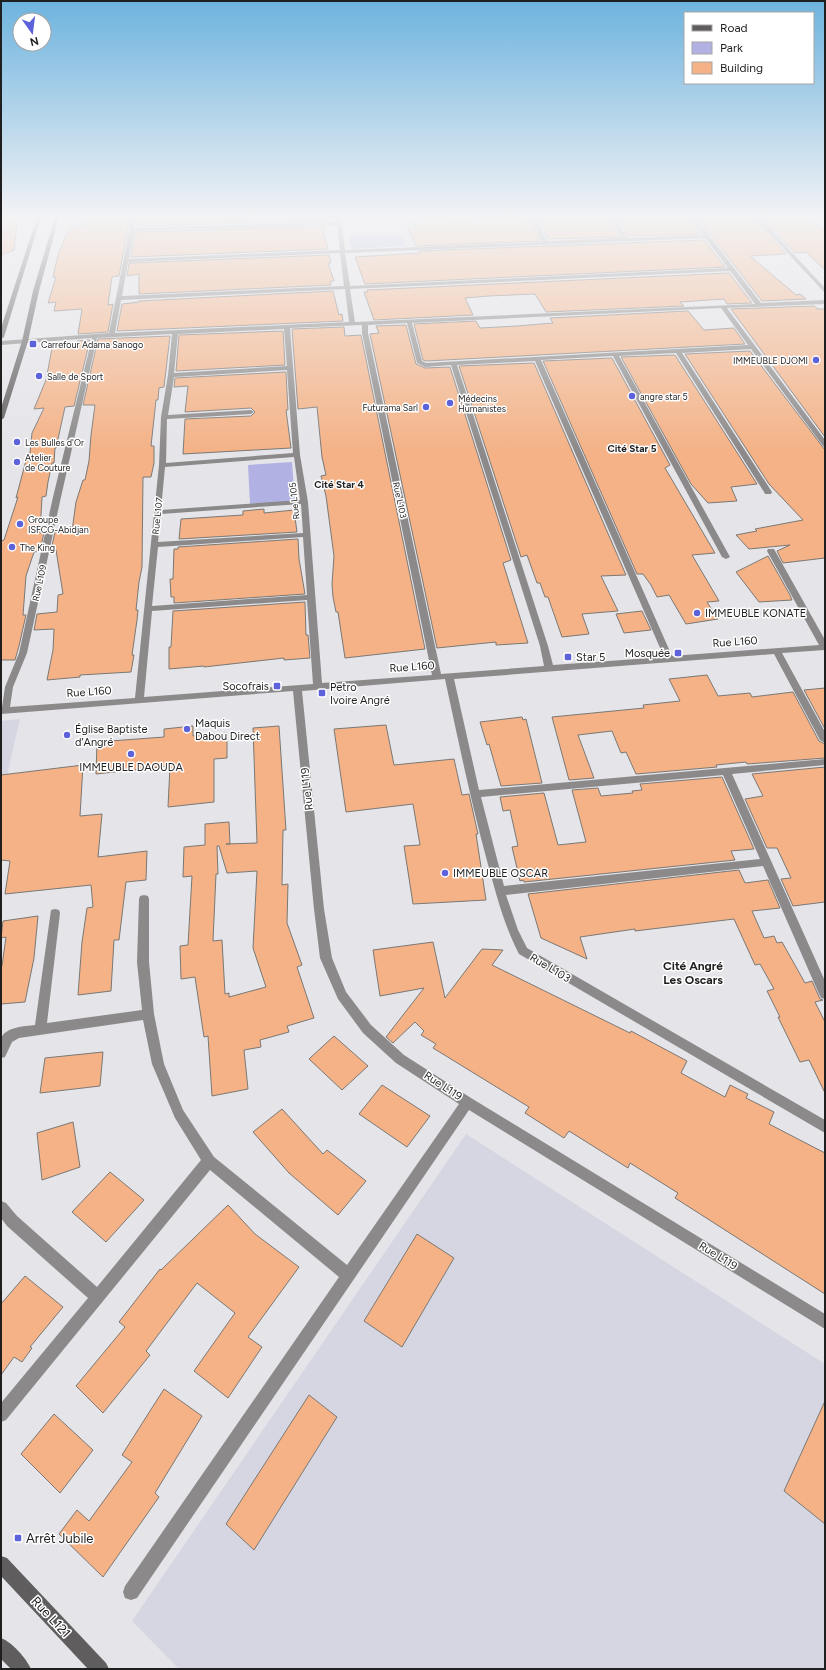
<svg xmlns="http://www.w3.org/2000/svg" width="826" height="1670" viewBox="0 0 826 1670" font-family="Figtree,sans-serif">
	<rect width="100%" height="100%" fill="#e4e4e9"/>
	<g fill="#d5d6e1">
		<path d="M 435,217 L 476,217 L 487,243 L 405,246 L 397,219 Z"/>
		<path d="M 20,719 L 11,758 L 1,805 L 1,721 Z"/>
		<path d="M 466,1134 L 825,1364 L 825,1669 L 179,1669 L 132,1621 Z"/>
	</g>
	<g fill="#b1b2e3">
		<path d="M 402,234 L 405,246 L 351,249 L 349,236 Z"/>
		<path d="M 292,462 L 295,501 L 250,504 L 248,465 Z"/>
	</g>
	<g fill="#f4b286" stroke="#7b7875" fill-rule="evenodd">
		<path d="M 18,217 L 14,250 L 1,255 L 1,218 Z"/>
		<path d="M 85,217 L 130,217 L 119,276 L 112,277 L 108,305 L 113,304 L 108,332 L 78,334 L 82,309 L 54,311 L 56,302 L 48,303 L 56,277 L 53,277 L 58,255 L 70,226 L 85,226 Z"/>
		<path d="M 137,217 L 323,217 L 324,221 L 136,226 Z"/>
		<path d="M 456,217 L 466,217 L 467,220 L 530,217 L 540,241 L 416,246 L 408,229 L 417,229 L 413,220 Z"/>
		<path d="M 537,217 L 610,217 L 620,237 L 548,239 Z"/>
		<path d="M 617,217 L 689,217 L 700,234 L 628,236 Z"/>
		<path d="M 697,217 L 753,217 L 786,254 L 750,256 L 796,295 L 800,294 L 806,299 L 762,301 Z"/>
		<path d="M 761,217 L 805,217 L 825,232 L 825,270 L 806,252 L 795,253 Z"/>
		<path d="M 325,227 L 326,231 L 323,231 L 328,249 L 131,257 L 135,232 Z"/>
		<path d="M 704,240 L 725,267 L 365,284 L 355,257 L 419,253 L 419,251 Z"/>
		<path d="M 329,255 L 331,263 L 328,263 L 334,281 L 330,281 L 331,285 L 139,294 L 139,274 L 127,276 L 129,263 Z"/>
		<path d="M 729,273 L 752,303 L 727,304 L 724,299 L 680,302 L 684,306 L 546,312 L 535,294 L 489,296 L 465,298 L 473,315 L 374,320 L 364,292 L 368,292 L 367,290 Z"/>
		<path d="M 333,291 L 339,315 L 342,314 L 343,321 L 117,331 L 122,304 L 139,302 L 139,301 Z"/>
		<path d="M 814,306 L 818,309 L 825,309 L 825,437 L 731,309 Z"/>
		<path d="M 688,311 L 704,330 L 734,328 L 745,344 L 426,361 L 423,360 L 414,324 L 476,321 L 480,328 L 517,326 L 553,323 L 550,318 Z"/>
		<path d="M 406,325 L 416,364 L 425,368 L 450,367 L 511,560 L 503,563 L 528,643 L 496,645 L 496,642 L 437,648 L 370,334 L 379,333 L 376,326 Z"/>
		<path d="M 344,327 L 345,336 L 361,335 L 425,649 L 345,658 L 338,612 L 336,612 L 333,597 L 332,584 L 334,556 L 326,496 L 321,476 L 326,475 L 322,457 L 317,407 L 298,409 L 292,329 Z"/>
		<path d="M 283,331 L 285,365 L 176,371 L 179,335 Z"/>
		<path d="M 170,336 L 164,387 L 159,388 L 158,400 L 156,400 L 151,446 L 154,446 L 154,463 L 151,477 L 143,477 L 142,567 L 139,582 L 136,610 L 138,610 L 137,620 L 132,655 L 134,655 L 131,672 L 80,675 L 80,677 L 47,680 L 53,650 L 54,629 L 34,630 L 37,614 L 57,612 L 58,595 L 63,594 L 56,550 L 51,550 L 55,532 L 72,531 L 76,502 L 83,480 L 85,480 L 89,461 L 91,435 L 95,405 L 83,405 L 98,339 Z"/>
		<path d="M 90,340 L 74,406 L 65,407 L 56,448 L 55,448 L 54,463 L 52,463 L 48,482 L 46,496 L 42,497 L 40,533 L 44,533 L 40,551 L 34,552 L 26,576 L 23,615 L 26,615 L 19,646 L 15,660 L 1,660 L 1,541 L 4,540 L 18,497 L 16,498 L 28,453 L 30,453 L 32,433 L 44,408 L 34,409 L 46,380 L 52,348 L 76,347 L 77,341 Z"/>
		<path d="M 750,351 L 825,450 L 825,558 L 783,563 L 777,551 L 790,545 L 749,549 L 736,535 L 757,531 L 755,529 L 803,520 L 769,484 L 685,354 Z"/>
		<path d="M 675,355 L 757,484 L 731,487 L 737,501 L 708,503 L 691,484 L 621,357 Z"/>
		<path d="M 612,358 L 670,465 L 665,468 L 715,553 L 692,555 L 719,601 L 707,602 L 718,619 L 686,624 L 669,595 L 657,597 L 651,585 L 643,574 L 637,574 L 543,361 Z"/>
		<path d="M 534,363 L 626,575 L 601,576 L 618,611 L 582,614 L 589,634 L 562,637 L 548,597 L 545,597 L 540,583 L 537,583 L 527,555 L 521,557 L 459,366 Z"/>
		<path d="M 286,372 L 288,410 L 286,410 L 291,448 L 183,454 L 185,419 L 251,416 L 255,412 L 251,408 L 185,412 L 188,386 L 174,387 L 175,378 Z"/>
		<path d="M 264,509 L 264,513 L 294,510 L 297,532 L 179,539 L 181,519 L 243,515 L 243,511 Z"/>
		<path d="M 298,539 L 299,559 L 305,594 L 174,603 L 174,597 L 171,597 L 170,579 L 173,579 L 174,549 L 178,549 L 178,547 Z"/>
		<path d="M 768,556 L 790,595 L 792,600 L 759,602 L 736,572 Z"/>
		<path d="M 305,602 L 306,635 L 308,635 L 310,658 L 284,660 L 284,658 L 204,667 L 204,666 L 169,669 L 169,647 L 171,647 L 173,611 Z"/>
		<path d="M 642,611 L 651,630 L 624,633 L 616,614 Z"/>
		<path d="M 707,675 L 718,696 L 750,693 L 752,697 L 793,692 L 819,741 L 825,744 L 825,758 L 747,764 L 746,762 L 716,765 L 717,767 L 636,774 L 626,752 L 621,753 L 612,731 L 578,735 L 594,778 L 569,780 L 552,717 L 644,708 L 643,705 L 680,701 L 669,679 Z"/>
		<path d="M 825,688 L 825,729 L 804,690 Z"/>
		<path d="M 522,717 L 523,720 L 526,719 L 542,783 L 501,786 L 489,744 L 487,745 L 480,722 Z"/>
		<path d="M 386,725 L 394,765 L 454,759 L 462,795 L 469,794 L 478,834 L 476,834 L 486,900 L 413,904 L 404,846 L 420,845 L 413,804 L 346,812 L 334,729 Z"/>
		<path d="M 193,726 L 193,736 L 227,733 L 227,758 L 214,759 L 214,802 L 168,807 L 170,766 L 96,774 L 97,742 L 164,737 L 164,729 Z"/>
		<path d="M 279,726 L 286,830 L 283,830 L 282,885 L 288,884 L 287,923 L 302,965 L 297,967 L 314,1018 L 287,1026 L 289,1032 L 260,1040 L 261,1047 L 244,1050 L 248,1089 L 212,1096 L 208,1036 L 204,1037 L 195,977 L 181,979 L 180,946 L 188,945 L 192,876 L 183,877 L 184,847 L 205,845 L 205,824 L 229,822 L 230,844 L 226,844 L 257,843 L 253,728 ZM 217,846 L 219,846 L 227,873 L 257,871 L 253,948 L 266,987 L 229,997 L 229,993 L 225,994 L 222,940 L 213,941 L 216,874 L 218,874 Z"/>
		<path d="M 83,765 L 80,816 L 102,814 L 98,857 L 147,851 L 146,880 L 126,882 L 119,940 L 114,940 L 111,991 L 78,995 L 82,942 L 87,908 L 93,907 L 91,885 L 5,894 L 10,861 L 1,860 L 1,775 Z"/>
		<path d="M 825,767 L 825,902 L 793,906 L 781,879 L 791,878 L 777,848 L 767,848 L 745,799 L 763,796 L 752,774 Z"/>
		<path d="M 722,777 L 754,849 L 731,851 L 735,860 L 524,882 L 523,880 L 520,881 L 512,847 L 518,846 L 510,810 L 503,811 L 500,797 L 544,793 L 558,845 L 586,842 L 572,790 L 598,788 L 601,796 L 633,793 L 632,791 L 642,790 L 640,784 Z"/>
		<path d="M 739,870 L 745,883 L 768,880 L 780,908 L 752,911 L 764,938 L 774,936 L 777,943 L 782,942 L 805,983 L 812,981 L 820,999 L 823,1000 L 815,1002 L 825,1022 L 825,1093 L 809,1060 L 800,1062 L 778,1017 L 780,1017 L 767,991 L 774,989 L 760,964 L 755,965 L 734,919 L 635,931 L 635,929 L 580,937 L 587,959 L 541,938 L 528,894 Z"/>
		<path d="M 38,916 L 34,958 L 25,1002 L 1,1004 L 1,966 L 2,966 L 6,937 L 1,938 L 3,921 Z"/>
		<path d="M 433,942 L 445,998 L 482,949 L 503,950 L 492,965 L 630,1033 L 631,1031 L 687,1061 L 681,1073 L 725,1097 L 730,1085 L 748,1094 L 746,1098 L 774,1112 L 769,1124 L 825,1153 L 825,1294 L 675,1198 L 678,1193 L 630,1163 L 628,1168 L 569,1131 L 564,1138 L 525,1113 L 529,1107 L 433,1048 L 436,1044 L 421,1035 L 424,1031 L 415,1022 L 393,1043 L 386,1037 L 424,988 L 380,996 L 373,950 Z"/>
		<path d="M 334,1036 L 368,1066 L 342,1090 L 309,1059 Z"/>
		<path d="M 103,1052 L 100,1086 L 40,1093 L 45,1058 Z"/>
		<path d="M 382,1085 L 430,1116 L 407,1147 L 359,1114 Z"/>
		<path d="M 282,1109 L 323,1154 L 327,1150 L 366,1181 L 338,1215 L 289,1173 L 253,1132 Z"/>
		<path d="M 73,1122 L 80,1167 L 42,1180 L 37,1133 Z"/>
		<path d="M 110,1172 L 144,1200 L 106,1242 L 72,1212 Z"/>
		<path d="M 228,1205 L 255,1234 L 299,1267 L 248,1337 L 262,1347 L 228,1398 L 194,1371 L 235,1313 L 197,1283 L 146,1351 L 150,1355 L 103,1413 L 76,1386 L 125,1327 L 119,1322 L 160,1269 L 161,1270 Z"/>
		<path d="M 417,1234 L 454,1258 L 402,1347 L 364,1321 Z"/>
		<path d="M 25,1276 L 63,1307 L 30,1347 L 32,1348 L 22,1362 L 14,1357 L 1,1375 L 1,1304 Z"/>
		<path d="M 164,1389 L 202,1416 L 155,1493 L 159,1497 L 103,1577 L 59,1534 L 77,1510 L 89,1521 L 132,1462 L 122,1455 Z"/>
		<path d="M 309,1395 L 337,1417 L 254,1550 L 226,1524 Z"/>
		<path d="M 825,1401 L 825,1524 L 784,1491 Z"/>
		<path d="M 54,1414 L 93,1450 L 60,1493 L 21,1454 Z"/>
	</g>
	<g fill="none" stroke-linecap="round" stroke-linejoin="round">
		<g fill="#8b8989" fill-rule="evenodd">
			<path d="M 132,217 L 136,217 L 134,228 L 336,222 L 336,217 L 370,217 L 341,219 L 345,250 L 542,242 L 531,217 L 535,217 L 547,241 L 622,238 L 611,217 L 615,217 L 627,238 L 703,235 L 690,217 L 695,217 L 761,303 L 825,300 L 825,304 L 727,308 L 825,440 L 825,447 L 823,446 L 751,349 L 682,353 L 772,492 L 771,494 L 765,494 L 764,492 L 676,353 L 619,356 L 730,557 L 726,559 L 722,557 L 613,356 L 541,360 L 672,656 L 819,645 L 767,551 L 768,549 L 774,549 L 825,640 L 825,650 L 782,653 L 825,732 L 825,743 L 820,740 L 774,654 L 454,679 L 479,790 L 825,759 L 825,765 L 732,774 L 825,981 L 825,999 L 821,998 L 819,994 L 763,866 L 506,895 L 518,930 L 527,948 L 825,1120 L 825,1133 L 519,954 C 503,923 495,890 486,857 C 470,798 458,739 445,679 L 302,691 L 324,909 L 332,958 L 346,992 L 371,1025 L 404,1055 L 471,1098 L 825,1314 L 825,1329 L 469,1110 L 137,1598 L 131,1600 L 125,1598 L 123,1592 L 125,1586 L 339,1277 L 210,1170 L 6,1420 L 1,1422 L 1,1403 L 88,1298 L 7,1226 L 1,1218 L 1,1201 L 6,1203 L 17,1216 L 97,1287 L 201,1160 L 175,1118 L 152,1064 L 143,1020 L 19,1038 L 12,1042 L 5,1057 L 1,1058 C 1,1053 0,1045 1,1039 C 4,1027 25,1026 35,1025 L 51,910 L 55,909 L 59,910 L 60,913 L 47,1023 L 142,1010 L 137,962 L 139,899 L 140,896 L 144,895 L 148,896 L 149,899 L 149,962 L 154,1014 L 164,1064 L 183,1110 L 214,1157 L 347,1265 L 459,1104 L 396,1063 L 363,1033 L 338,999 L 320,958 L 314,909 L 293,691 L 1,714 L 5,687 L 19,653 L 53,497 L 92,338 L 1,345 L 1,341 L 109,333 ZM 337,225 L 340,250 L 129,259 L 134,231 ZM 705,238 L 728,268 L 350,286 L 345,253 ZM 340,253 L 344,286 L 122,296 L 128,262 ZM 730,271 L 755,304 L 355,322 L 350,289 ZM 345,289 L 349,322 L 115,333 L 121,300 ZM 721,308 L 748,345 L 426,363 L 422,361 L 412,323 ZM 407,323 L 417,363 L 425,367 L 451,365 L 540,646 L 544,666 L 441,674 L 368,333 L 368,325 ZM 362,325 L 362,333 L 432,675 L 322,683 L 308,502 L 300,455 L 290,328 ZM 284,329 L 287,366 L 174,373 L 178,334 ZM 172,334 L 168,375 L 161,417 L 159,465 L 135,698 L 10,707 L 13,687 L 27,653 L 61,497 L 97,338 ZM 535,361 L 664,657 L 553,665 L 548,646 L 457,365 ZM 287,370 L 293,453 L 166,463 L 167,419 L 251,414 L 254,412 L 251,410 L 168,415 L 174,377 ZM 294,457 L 300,500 L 161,510 L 165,467 ZM 301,504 L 303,533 L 158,542 L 161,514 ZM 303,537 L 307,595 L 152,606 L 158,547 ZM 307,600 L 313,684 L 144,697 L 152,611 ZM 723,775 L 760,859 L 504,886 L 481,797 Z"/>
			<path d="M 754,217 L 759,217 L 825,288 L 825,293 Z"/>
		</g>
		<g fill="#605d5e" fill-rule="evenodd">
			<path d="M 37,217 L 41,217 L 4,337 L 1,339 L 1,328 Z"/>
			<path d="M 55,217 L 59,217 L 39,291 L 28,341 L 4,418 L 1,420 L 1,408 L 22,341 L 33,291 Z"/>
			<path d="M 1,1556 L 7,1558 L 106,1663 L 109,1669 L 88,1669 L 1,1576 Z"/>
			<path d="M 1,1638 C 12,1642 26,1658 31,1669 L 11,1669 L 1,1659 Z"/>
		</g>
	</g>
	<linearGradient id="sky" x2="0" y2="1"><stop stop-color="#6db3de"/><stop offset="0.48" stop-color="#f3f3f5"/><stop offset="1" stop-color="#f3f3f5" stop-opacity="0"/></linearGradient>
	<rect width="826" height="451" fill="url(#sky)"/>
	<g fill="#5d62da" stroke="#fff" stroke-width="1.5">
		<rect x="29" y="340" width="8" height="8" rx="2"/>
		<circle cx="816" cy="360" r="4"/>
		<circle cx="39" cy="376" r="4"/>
		<circle cx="632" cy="396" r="4"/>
		<circle cx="450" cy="403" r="4"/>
		<circle cx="426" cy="407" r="4"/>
		<circle cx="17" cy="442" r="4"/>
		<circle cx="17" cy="462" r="4"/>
		<circle cx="20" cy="524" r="4"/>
		<circle cx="12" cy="547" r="4"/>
		<circle cx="697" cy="613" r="4"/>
		<rect x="674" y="649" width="8" height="8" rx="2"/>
		<rect x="564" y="653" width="8" height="8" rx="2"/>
		<rect x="273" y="682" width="8" height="8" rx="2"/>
		<rect x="318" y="689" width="8" height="8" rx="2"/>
		<circle cx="187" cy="729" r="4"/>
		<circle cx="67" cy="735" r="4"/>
		<circle cx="131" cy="754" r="4"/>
		<circle cx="445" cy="873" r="4"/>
		<rect x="14" y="1534" width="8" height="8" rx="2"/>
	</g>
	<g text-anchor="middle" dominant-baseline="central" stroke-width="3" stroke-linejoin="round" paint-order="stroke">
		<g font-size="9" fill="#1f1f20" stroke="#fff" text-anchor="start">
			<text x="41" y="344">Carrefour Adama Sanogo</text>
			<text x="808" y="360" text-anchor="end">IMMEUBLE DJOMI</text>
			<text x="47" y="376">Salle de Sport</text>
			<text x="640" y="396">angre star 5</text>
			<text x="458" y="398">Médecins<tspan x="458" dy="10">Humanistes</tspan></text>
			<text x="418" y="407" text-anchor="end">Futurama Sarl</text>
			<text x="25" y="442">Les Bulles d'Or</text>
			<text x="25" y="457">Atelier<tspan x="25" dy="10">de Couture</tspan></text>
			<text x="28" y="519">Groupe<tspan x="28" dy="10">ISFCG-Abidjan</tspan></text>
			<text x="20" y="547">The King</text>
		</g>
		<g font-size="9" fill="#1f1f20" stroke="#fff">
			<text transform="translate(400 500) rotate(78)">Rue L103</text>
			<text transform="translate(294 501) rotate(-96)">Rue L105</text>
			<text transform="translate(157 516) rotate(-84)">Rue L107</text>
			<text transform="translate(39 583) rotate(-78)">Rue L109</text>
		</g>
		<g font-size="10" font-weight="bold" fill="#1f1f20" stroke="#fff">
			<text x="632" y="448">Cité Star 5</text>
			<text x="339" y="484">Cité Star 4</text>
		</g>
		<g font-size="11" fill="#1f1f20" stroke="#fff" text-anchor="start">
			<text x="705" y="613">IMMEUBLE KONATE</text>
			<text x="670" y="653" text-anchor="end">Mosquée</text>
			<text x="576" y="657">Star 5</text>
			<text x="269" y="686" text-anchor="end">Socofrais</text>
			<text x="330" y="687">Petro<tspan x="330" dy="13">Ivoire Angré</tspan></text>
			<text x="195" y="723">Maquis<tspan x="195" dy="13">Dabou Direct</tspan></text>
			<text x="75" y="729">Église Baptiste<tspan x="75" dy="13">d’Angré</tspan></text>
			<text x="131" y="767" text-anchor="middle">IMMEUBLE DAOUDA</text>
			<text x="453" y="873">IMMEUBLE OSCAR</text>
		</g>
		<g font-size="11" fill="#1f1f20" stroke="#fff">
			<text transform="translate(735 642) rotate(-4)">Rue L160</text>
			<text transform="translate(412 667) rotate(-4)">Rue L160</text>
			<text transform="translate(89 692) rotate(-4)">Rue L160</text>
			<text transform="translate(307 789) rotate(-96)">Rue L119</text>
			<text transform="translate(550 968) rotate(31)">Rue L103</text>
			<text transform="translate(443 1086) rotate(33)">Rue L119</text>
			<text transform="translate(718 1256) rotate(32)">Rue L119</text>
		</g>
		<g font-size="12" font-weight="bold" fill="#1f1f20" stroke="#fff">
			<text x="693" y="966">Cité Angré<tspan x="693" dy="14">Les Oscars</tspan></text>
		</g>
		<g font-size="13" fill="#1f1f20" stroke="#fff" text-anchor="start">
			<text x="26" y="1538">Arrêt Jubile</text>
		</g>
		<g font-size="13" fill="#1f1f20" stroke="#fff">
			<text transform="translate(51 1617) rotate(47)">Rue L121</text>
		</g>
	</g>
	<rect width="826" height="1670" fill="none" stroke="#1f1f20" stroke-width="4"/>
	<rect x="684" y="12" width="130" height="72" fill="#ffffff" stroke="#a5a5a6"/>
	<rect x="692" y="25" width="20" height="6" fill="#605d5e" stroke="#a5a5a6"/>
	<text x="720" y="32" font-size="12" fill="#1f1f20">Road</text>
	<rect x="692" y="42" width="20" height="12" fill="#b1b2e3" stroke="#a5a5a6"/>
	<text x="720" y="52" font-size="12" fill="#1f1f20">Park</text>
	<rect x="692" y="62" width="20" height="12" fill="#f4b286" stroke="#a5a5a6"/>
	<text x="720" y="72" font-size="12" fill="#1f1f20">Building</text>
	<g transform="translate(32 32) rotate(166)"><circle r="19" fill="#ffffff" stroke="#a5a5a6"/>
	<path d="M0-3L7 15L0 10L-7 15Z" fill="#5d62da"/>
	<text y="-6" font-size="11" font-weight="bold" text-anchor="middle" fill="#1f1f20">N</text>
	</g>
</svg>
